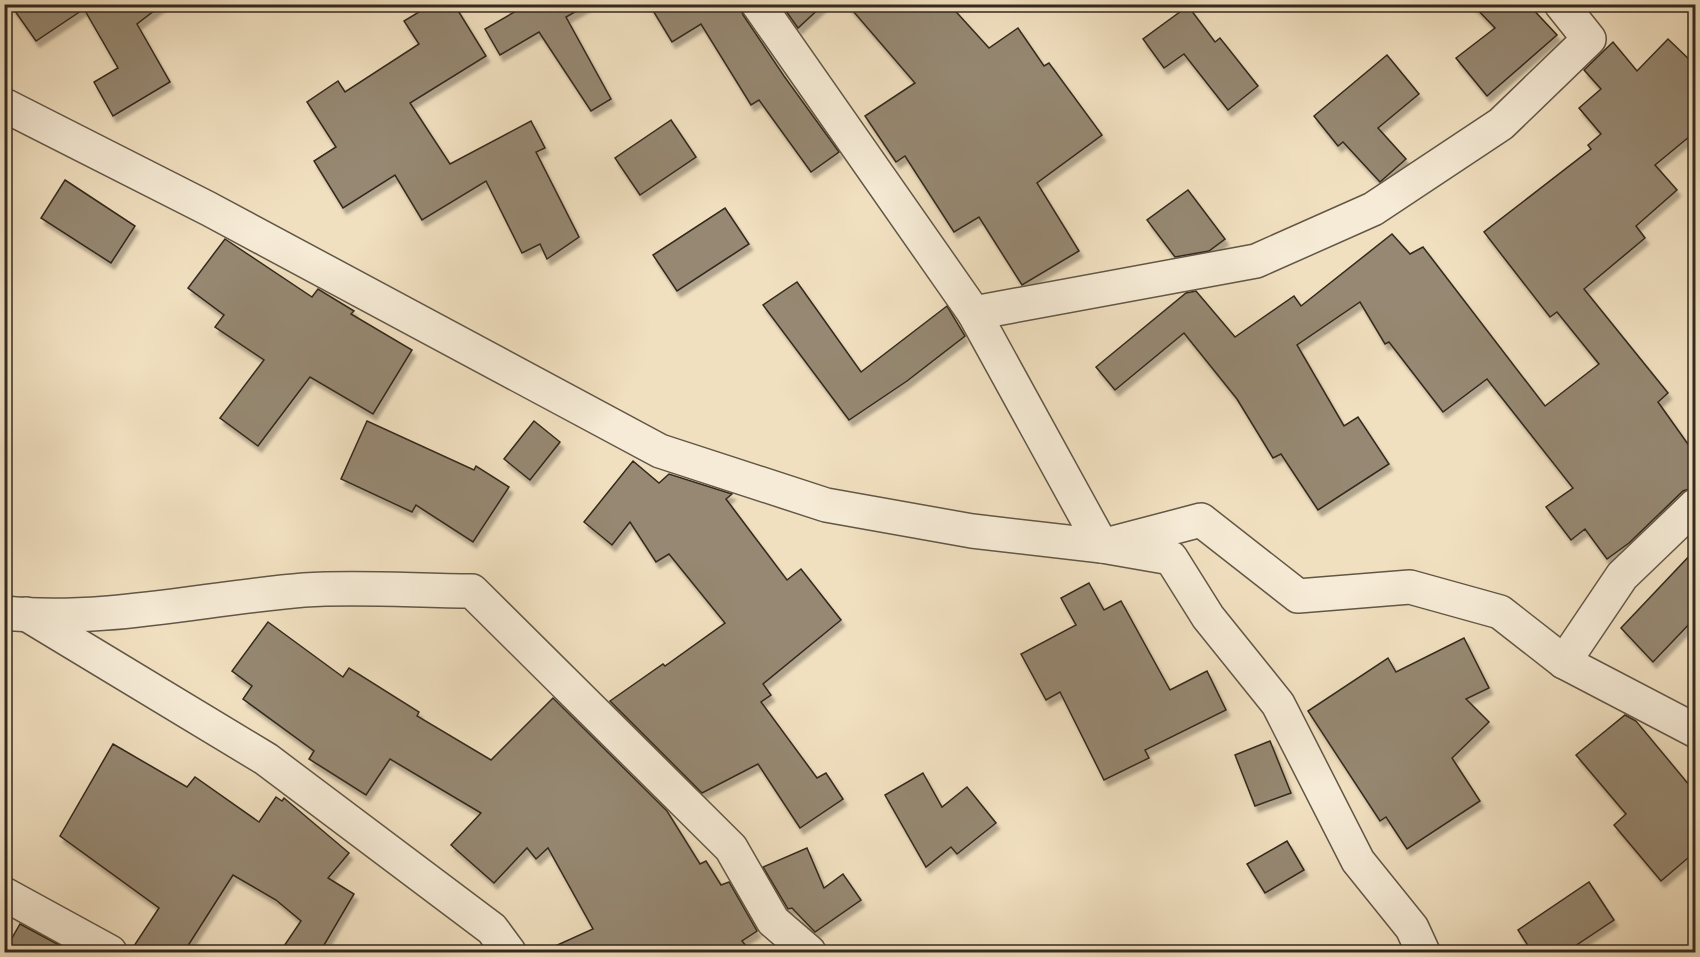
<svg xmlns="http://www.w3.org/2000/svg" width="1700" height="957" viewBox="0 0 1700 957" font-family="'IM FELL English',serif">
	<defs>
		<filter id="shadow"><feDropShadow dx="3.5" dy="6" stdDeviation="1.5" flood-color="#0004"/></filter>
	</defs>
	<rect width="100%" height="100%" fill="#f1e0c0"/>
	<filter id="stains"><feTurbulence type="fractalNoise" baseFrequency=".00333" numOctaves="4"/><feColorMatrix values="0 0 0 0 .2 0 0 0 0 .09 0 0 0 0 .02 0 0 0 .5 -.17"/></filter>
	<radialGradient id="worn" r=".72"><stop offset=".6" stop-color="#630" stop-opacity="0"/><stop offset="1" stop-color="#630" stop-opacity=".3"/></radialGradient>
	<g fill="#968872" stroke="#33291e" stroke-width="1.5" filter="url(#shadow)">
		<path d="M 10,4 L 163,4 L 137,24 L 170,82 L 113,116 L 94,82 L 118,68 L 84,9 L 36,41 Z"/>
		<path d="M 432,4 L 454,4 L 486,56 L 410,103 L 450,164 L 531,121 L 545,148 L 536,152 L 579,237 L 547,259 L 540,244 L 522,253 L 486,181 L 422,220 L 395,175 L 343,208 L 314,161 L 336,147 L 307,102 L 338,81 L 345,92 L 419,44 L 404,21 Z"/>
		<path d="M 521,4 L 589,4 L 566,17 L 611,99 L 591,111 L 539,32 L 500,55 L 485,29 L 523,7 Z"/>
		<path d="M 649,4 L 739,4 L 743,15 L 784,76 L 839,152 L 811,172 L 759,100 L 751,105 L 701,24 L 672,42 Z"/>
		<path d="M 781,4 L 824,4 L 798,28 Z"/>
		<path d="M 847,4 L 949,4 L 989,48 L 1018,28 L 1044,66 L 1049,63 L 1102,135 L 1037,183 L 1079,251 L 1022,285 L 979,217 L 954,232 L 905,156 L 896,162 L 865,116 L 915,83 Z"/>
		<path d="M 1472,4 L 1528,4 L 1557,35 L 1487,96 L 1456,58 L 1495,28 Z"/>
		<path d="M 1188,6 L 1215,42 L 1220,38 L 1258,86 L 1228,110 L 1184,54 L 1164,68 L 1143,39 Z"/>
		<path d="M 1668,39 L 1695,65 L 1695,132 L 1655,165 L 1677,190 L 1636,226 L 1645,238 L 1584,289 L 1668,393 L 1658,402 L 1695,454 L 1695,487 L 1683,491 L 1629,543 L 1607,559 L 1585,529 L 1571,540 L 1546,507 L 1573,488 L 1487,379 L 1443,412 L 1389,342 L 1385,344 L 1360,302 L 1297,345 L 1344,426 L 1358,417 L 1389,464 L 1318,510 L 1281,454 L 1273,458 L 1237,399 L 1184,333 L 1115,390 L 1096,367 L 1186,293 L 1196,291 L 1235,337 L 1294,296 L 1301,306 L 1392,234 L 1410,254 L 1423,247 L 1545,406 L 1599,364 L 1557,312 L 1550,317 L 1484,232 L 1591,149 L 1588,145 L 1601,134 L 1579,108 L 1601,89 L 1584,70 L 1613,42 L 1637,71 Z"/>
		<path d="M 1387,55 L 1419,94 L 1378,128 L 1406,159 L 1380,182 L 1343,142 L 1338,146 L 1314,116 Z"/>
		<path d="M 671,120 L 696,157 L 640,195 L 615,158 Z"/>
		<path d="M 65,180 L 135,226 L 111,263 L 41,218 Z"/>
		<path d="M 1188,190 L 1225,239 L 1209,251 L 1175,257 L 1147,220 Z"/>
		<path d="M 725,208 L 749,244 L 677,291 L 653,255 Z"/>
		<path d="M 225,239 L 312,297 L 318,289 L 354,311 L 351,314 L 412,350 L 373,414 L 310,377 L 258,446 L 220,418 L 264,360 L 215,327 L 224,315 L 188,288 Z"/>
		<path d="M 797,282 L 861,372 L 947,306 L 965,336 L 907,381 L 849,420 L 763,305 Z"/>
		<path d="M 367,421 L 474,470 L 476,466 L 509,487 L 473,542 L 416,505 L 412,512 L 341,479 Z"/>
		<path d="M 534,421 L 560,442 L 530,480 L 504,459 Z"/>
		<path d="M 633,461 L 659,483 L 669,474 L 732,494 L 726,499 L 787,580 L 801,569 L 841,620 L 763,684 L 771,695 L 761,702 L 817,778 L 826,773 L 843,799 L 800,828 L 758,764 L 702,793 L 610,701 L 663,664 L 665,666 L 725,623 L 669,554 L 656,562 L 630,522 L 612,545 L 584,522 Z"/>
		<path d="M 1695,550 L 1695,618 L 1653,662 L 1621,628 Z"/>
		<path d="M 1089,583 L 1104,610 L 1121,601 L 1170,690 L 1207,671 L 1226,710 L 1145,750 L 1149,758 L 1104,780 L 1060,692 L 1046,700 L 1021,654 L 1076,625 L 1061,598 Z"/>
		<path d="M 268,622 L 343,677 L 349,668 L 419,712 L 417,716 L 491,760 L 553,698 L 667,811 L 700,864 L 706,861 L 721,885 L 729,882 L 757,931 L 742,941 L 751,952 L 542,952 L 593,929 L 548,848 L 536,859 L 527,848 L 494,883 L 451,845 L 481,813 L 390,759 L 366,795 L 309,759 L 314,751 L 243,699 L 252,686 L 232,671 Z"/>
		<path d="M 1464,638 L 1489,688 L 1466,699 L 1489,722 L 1452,758 L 1480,801 L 1407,849 L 1386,817 L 1380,821 L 1308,711 L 1388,658 L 1396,672 Z"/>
		<path d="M 1625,715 L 1636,721 L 1695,792 L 1695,852 L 1661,881 L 1614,825 L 1626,814 L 1576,755 Z"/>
		<path d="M 1270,741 L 1291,793 L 1255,806 L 1235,755 Z"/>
		<path d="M 113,744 L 187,787 L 195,777 L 259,822 L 276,797 L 282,801 L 284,798 L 349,853 L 328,878 L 354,894 L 320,952 L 280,952 L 301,921 L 276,900 L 233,875 L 184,952 L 130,952 L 159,908 L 60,836 Z"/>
		<path d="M 923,773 L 942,807 L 967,787 L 996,823 L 957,854 L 951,847 L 926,867 L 885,795 Z"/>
		<path d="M 1287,841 L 1304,870 L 1265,893 L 1247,864 Z"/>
		<path d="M 807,848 L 824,888 L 843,874 L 861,900 L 815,932 L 792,908 L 788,909 L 763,867 Z"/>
		<path d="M 1589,882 L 1614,920 L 1566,952 L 1532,952 L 1518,930 Z"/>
		<path d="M 20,924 L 72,952 L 4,952 Z"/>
	</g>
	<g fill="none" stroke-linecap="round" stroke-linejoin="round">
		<defs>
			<g id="minor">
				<path d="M 758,4 L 974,313 L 1102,546 L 1171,558 L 1208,617 L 1278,704 L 1358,861 L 1412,928 L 1423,952"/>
				<path d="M 4,105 L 209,209 L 660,451 L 826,505 L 972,531 L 1102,546 L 1201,520 L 1298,596 L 1410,587 L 1500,612 L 1564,662 L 1696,731"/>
				<path d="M 974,313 L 1256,261 L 1373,209 L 1501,124 L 1589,39 L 1561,4"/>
				<path d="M 4,613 C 104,623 205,598 304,590 C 359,586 417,591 472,591 L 731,848 L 773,921 L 809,952"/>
				<path d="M 26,614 L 266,759 L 492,929 L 509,952"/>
				<path d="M 1564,662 L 1622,576 L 1696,505"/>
				<path d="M 4,894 L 110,952"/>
			</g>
		</defs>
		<use href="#minor" stroke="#625746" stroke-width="36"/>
		<use href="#minor" stroke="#f6ebd6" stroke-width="33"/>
	</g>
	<rect width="1700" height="957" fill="none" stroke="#f1e0c0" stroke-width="24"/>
	<rect x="6" y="6" width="1688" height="945" fill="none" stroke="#33291e" stroke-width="3"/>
	<rect x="12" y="12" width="1676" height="933" fill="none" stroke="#33291e" stroke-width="1.5"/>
	<rect width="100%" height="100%" filter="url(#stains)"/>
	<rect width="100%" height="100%" fill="url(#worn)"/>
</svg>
